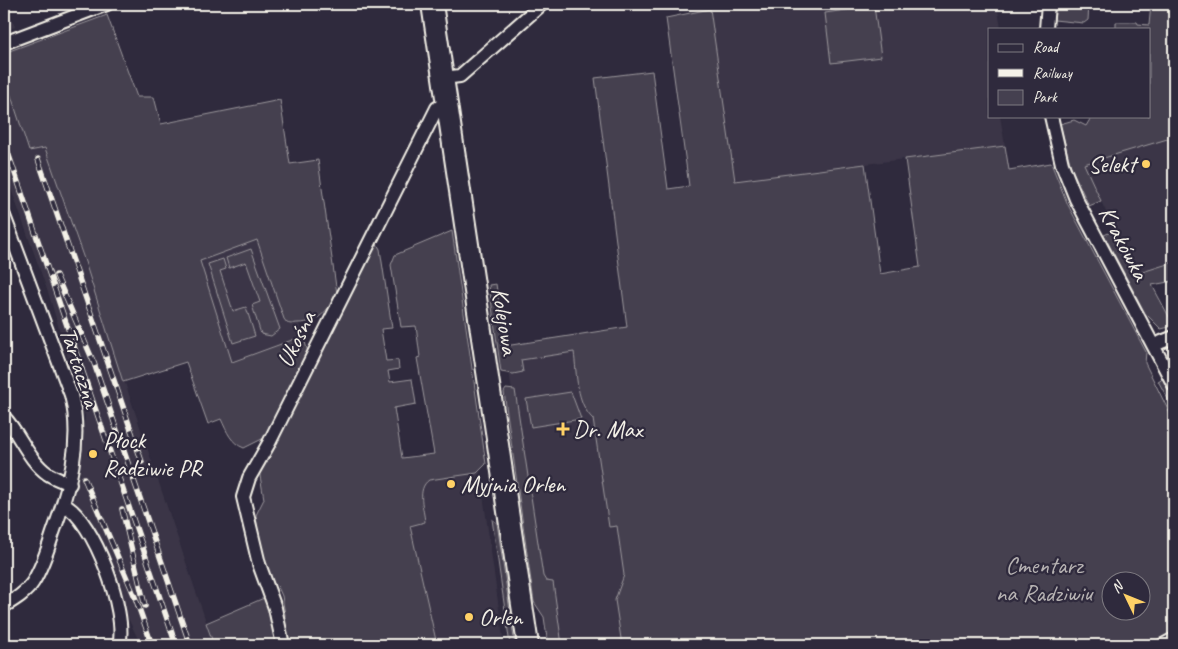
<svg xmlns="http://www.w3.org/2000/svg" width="1178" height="649" viewBox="0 0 1178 649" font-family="Caveat,sans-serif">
	<rect width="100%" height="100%" fill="#2f2a3d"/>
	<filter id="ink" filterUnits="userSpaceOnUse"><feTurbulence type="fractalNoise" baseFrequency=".02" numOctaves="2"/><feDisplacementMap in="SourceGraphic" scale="10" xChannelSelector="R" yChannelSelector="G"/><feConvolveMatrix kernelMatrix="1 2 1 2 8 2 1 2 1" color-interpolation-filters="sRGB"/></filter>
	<g filter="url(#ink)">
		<g fill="#3b3647">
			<path d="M 4,4 L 6,4 L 15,27 L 4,31 Z"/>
			<path d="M 709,4 L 997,4 L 1001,29 L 989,29 L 989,116 L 1000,116 L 1005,146 L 735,181 Z"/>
			<path d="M 4,74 L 29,150 L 45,147 L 214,645 L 141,645 L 124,610 L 112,569 L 93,530 L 73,499 L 80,473 L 85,416 L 49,295 L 4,169 Z"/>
			<path d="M 1174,117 L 1174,281 L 1142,287 L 1075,147 Z"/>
			<path d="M 263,219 L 303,336 L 221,366 L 179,247 Z"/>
			<path d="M 597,332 L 646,645 L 552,645 L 505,346 Z"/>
			<path d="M 479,466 L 504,645 L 437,645 L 397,468 Z"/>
		</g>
		<g fill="#454050" stroke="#9c989c" fill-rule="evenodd">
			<path d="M 1056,4 L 1089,4 L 1088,20 L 1084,23 L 1054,20 Z"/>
			<path d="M 1151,4 L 1174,4 L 1174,137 L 1084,164 L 1101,201 L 1089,206 L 1071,167 L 1060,124 L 1074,120 L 1086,126 L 1092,116 L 1149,116 L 1149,29 L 1116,29 L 1116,22 L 1137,22 L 1138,24 L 1149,25 Z"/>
			<path d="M 874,6 L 881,57 L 831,63 L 825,13 Z"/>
			<path d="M 710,9 L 735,181 L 865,164 L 880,274 L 920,267 L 905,159 L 1005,146 L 1009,170 L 1051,163 L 1068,205 L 1146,352 L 1145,363 L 1174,422 L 1174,632 L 1151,645 L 622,645 L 615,600 L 624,575 L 617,526 L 609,527 L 593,419 C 576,403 577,375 574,352 L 521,360 L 523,372 L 513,374 L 501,372 L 489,285 L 496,284 L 505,346 L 627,327 L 595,78 L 652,71 L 668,189 L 689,186 L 666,18 ZM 1110,582 L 1140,582 L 1140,612 L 1110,612 Z"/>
			<path d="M 107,15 L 137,97 L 154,97 L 161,124 L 280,100 L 290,164 L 318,160 L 337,294 C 327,311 319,323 298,323 C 293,323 292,325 287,323 L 284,319 L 257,240 L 200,261 L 232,362 L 303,336 L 308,352 L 269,431 L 264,438 L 244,448 C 231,443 227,432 221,419 L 208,424 L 186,362 L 123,382 L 85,262 L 45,148 L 29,151 L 4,74 L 4,53 Z"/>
			<path d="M 1115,230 L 1136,274 L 1174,262 L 1174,281 L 1152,285 L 1174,326 L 1161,329 L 1145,313 L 1104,235 Z"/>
			<path d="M 452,231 L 486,464 L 477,473 L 429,480 C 416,489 424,509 425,522 L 410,526 L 437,645 L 286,645 L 283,628 L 285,615 L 282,596 L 278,587 L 270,579 L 264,563 L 258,535 L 256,515 L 264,499 L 259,470 L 374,239 L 380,249 L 392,328 L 381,329 L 386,361 L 398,360 L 399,369 L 388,371 L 390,382 L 412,379 L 416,404 L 394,408 L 402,458 L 434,454 L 417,358 L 420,357 L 416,326 L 401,327 L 391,265 L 395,255 Z"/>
			<path d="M 251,249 L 280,329 L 271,336 L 261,334 L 252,305 L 260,302 L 246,262 L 229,268 L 226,258 Z"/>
			<path d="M 223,259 L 226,269 L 220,271 L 233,311 L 246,307 L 255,336 L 233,343 L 208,264 Z"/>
			<path d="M 1163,378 L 1174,399 L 1174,410 L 1158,381 Z"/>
			<path d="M 506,389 L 515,390 L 543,576 L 546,581 L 553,582 L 562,645 L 548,645 L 544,617 L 534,602 L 504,392 Z"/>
			<path d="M 571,392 L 581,419 L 531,427 L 526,399 Z"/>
			<path d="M 492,519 L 497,523 L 515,645 L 510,645 Z"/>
			<path d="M 264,598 L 268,600 L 280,645 L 214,645 L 206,623 Z"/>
		</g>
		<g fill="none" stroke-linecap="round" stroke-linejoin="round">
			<defs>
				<g id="street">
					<path d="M 1046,29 L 1048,4"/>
					<path d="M 4,43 L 107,4"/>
					<path d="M 443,78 L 460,76 L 542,4"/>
					<path d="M 1051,116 L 1062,164 L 1076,199 L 1174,385"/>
					<path d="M 4,216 L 71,395 C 83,442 69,489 53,533 C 48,549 42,567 33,582 C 26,593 14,600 4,606"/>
					<path d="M 1154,345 L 1174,337"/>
					<path d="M 4,417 C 20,434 28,460 48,474 C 54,478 63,481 70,484"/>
					<path d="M 64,505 C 94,519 128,614 119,645"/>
					<path d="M 283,645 L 275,608 L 259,564 L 243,497 L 249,478 L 269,443 L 434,114 L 437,108 L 447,103"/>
					<path d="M 1163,645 L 1174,639"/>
				</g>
				<path id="primary" d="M 432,4 L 528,645"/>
			</defs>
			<use href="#street" stroke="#f4f1e8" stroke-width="16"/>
			<use href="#primary" stroke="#f4f1e8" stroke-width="24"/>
			<use href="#street" stroke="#2f2a3d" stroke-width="12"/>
			<use href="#primary" stroke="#2f2a3d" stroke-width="20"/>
			<defs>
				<g id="rail">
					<path d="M 4,141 L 176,645"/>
					<path d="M 38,159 L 142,462"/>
					<path d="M 56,275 L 94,363 L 190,645"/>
					<path d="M 84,478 L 135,597 L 152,645"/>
					<path d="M 122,509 L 145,606"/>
				</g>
			</defs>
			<use href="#rail" stroke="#f4f1e8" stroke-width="5.5"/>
			<use href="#rail" stroke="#2f2a3d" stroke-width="4" stroke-dasharray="11" stroke-linecap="butt"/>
		</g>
	</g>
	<g fill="#ffd166" stroke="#2f2a3d" stroke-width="2">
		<circle cx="1146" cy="164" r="5"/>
		<path d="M560.5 421.5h5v5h5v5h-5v5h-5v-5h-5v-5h5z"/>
		<circle cx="93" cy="454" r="5"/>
		<circle cx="451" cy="484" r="5"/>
		<circle cx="469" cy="617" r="5"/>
	</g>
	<g text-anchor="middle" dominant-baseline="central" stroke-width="4.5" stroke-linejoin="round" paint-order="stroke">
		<g font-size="24" fill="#f4f1e8" stroke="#2f2a3d" text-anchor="start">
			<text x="1136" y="164" text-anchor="end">Selekt</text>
			<text x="573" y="429">Dr. Max</text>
			<text x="103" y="440">Płock<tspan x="103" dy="28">Radziwie PR</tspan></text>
			<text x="461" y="484">Myjnia Orlen</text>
			<text x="479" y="617">Orlen</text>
		</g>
		<g font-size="24" fill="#f4f1e8" stroke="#2f2a3d">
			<text transform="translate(1124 243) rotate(62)">Krakówka</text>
			<text transform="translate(505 321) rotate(81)">Kolejowa</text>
			<text transform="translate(296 339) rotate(-64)">Ukośna</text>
			<text transform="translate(80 367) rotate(72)">Tartaczna</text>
		</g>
		<g font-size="24" fill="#b7b3b3" stroke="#2f2a3d">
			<text x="1044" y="565">Cmentarz<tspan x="1044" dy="28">na Radziwiu</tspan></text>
		</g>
	</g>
	<rect width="1178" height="649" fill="none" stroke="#2f2a3d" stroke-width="20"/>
	<rect x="10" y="10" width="1158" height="629" fill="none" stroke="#f4f1e8" stroke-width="2" filter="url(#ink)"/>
	<rect x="988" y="28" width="162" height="90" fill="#2f2a3d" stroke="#7e7a81"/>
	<rect x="998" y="44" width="25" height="8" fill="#2f2a3d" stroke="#7e7a81"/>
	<text x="1033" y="52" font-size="15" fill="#f4f1e8">Road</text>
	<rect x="998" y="69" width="25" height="8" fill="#f4f1e8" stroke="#7e7a81"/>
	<text x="1033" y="78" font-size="15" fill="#f4f1e8">Railway</text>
	<rect x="998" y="90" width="25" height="15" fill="#454050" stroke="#7e7a81"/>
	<text x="1033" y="102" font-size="15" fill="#f4f1e8">Park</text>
	<g transform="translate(1126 596) rotate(313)"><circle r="24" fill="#2f2a3d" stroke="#7e7a81"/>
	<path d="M0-4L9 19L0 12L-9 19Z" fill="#ffd166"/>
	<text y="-8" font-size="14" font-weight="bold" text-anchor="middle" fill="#f4f1e8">N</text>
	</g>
</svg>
